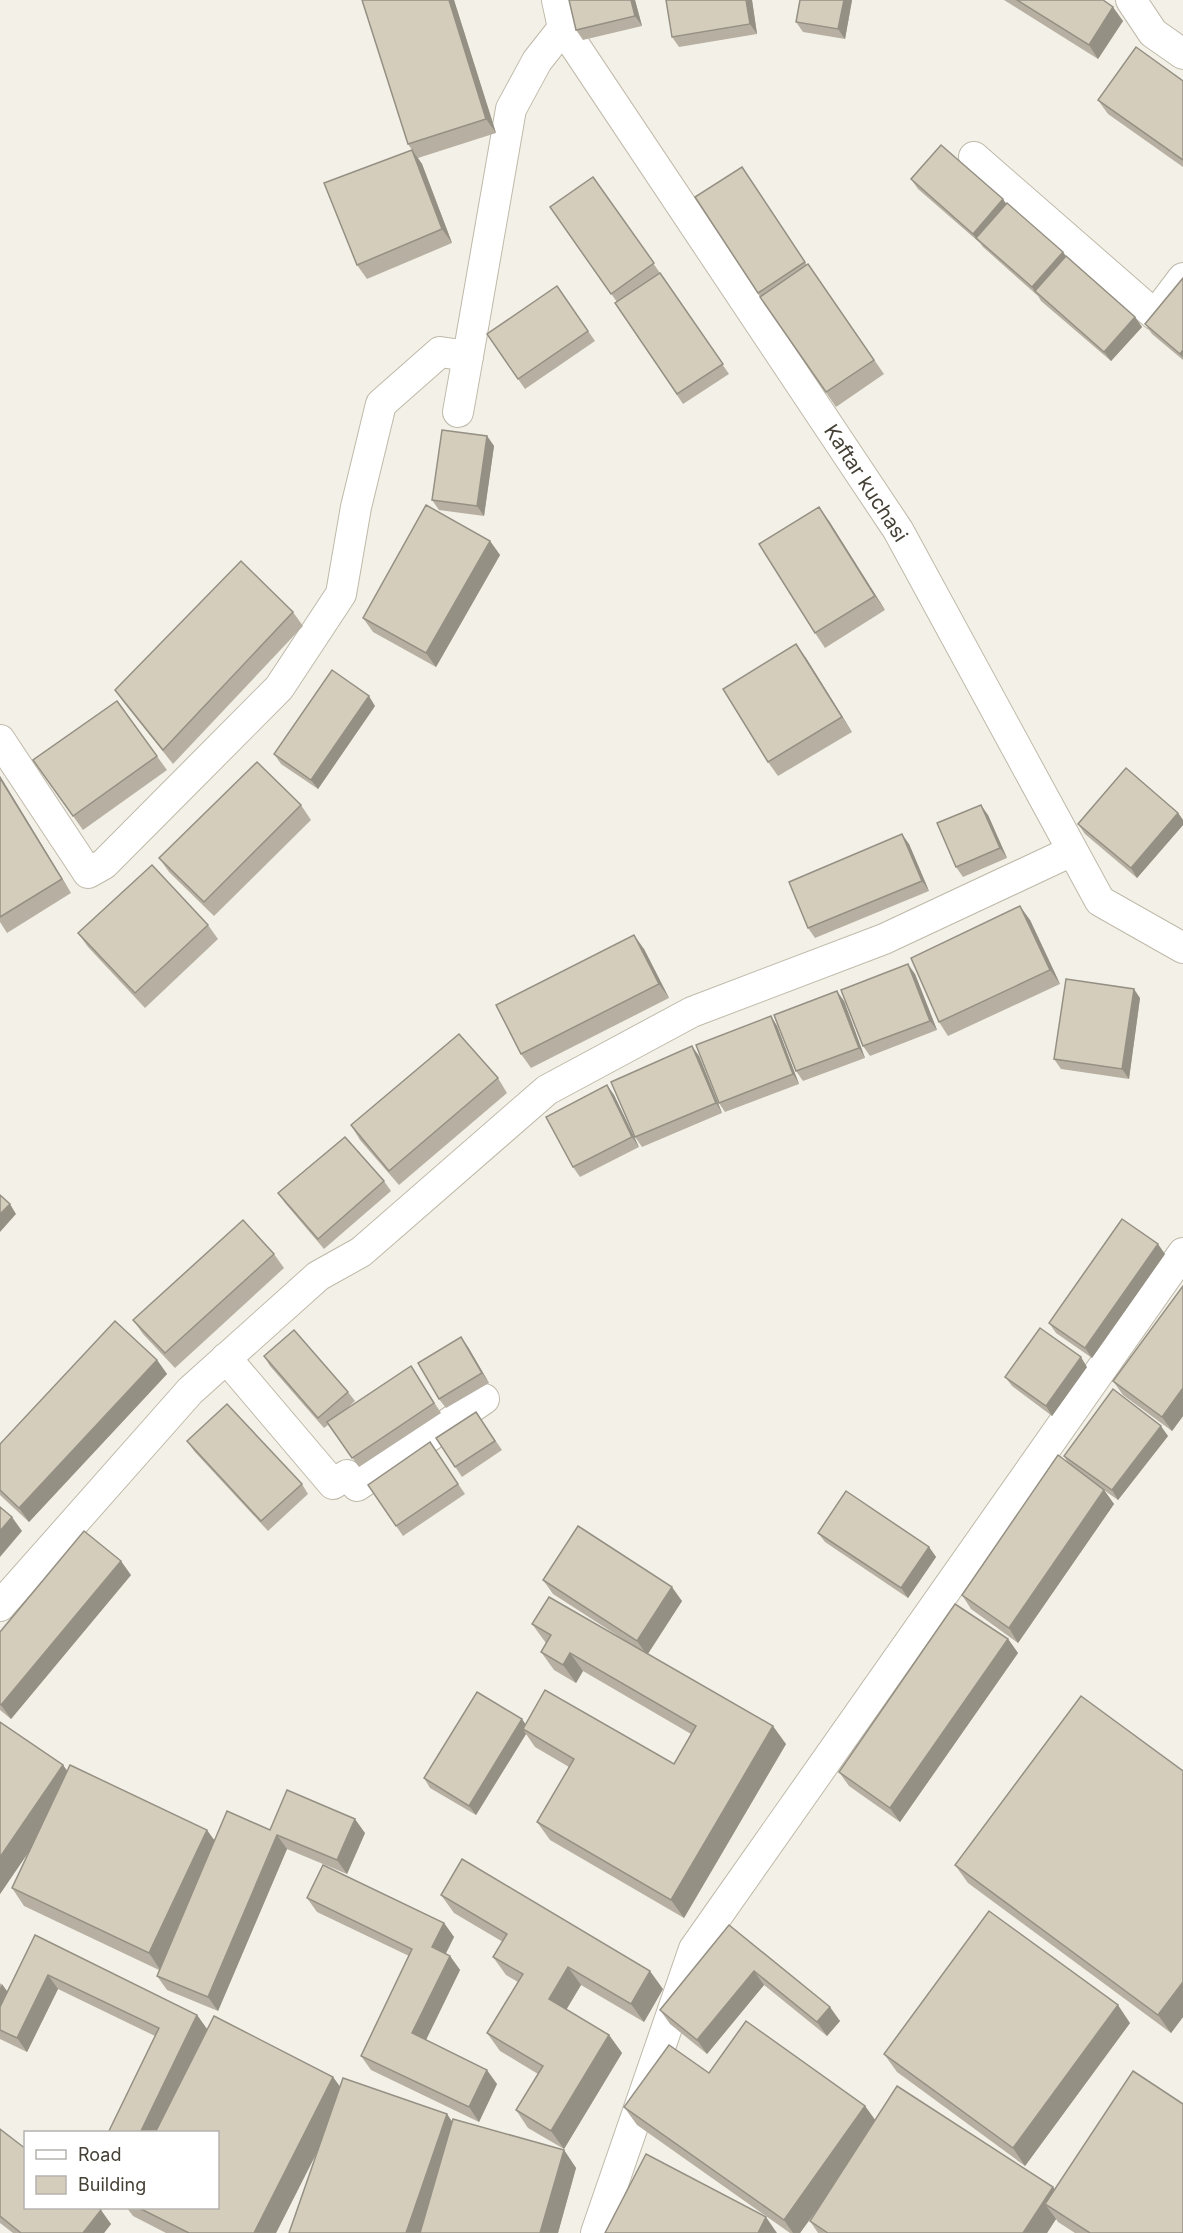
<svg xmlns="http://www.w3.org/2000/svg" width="1183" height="2233" viewBox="0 0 1183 2233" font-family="Inter,sans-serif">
	<rect width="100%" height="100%" fill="#f3f1e7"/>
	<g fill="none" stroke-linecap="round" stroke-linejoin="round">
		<defs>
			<g id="minor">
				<path d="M 557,0 L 563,28 L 898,530 L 1100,901 L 1183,948"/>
				<path d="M 1131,0 L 1153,33 L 1183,54"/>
				<path d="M 974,157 L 1155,315 L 1183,278"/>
				<path d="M 458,412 L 468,356"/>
				<path d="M 0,740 L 88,873 L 104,864 L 279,688 L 341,594 L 356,507 L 381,404 L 440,352 L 468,356 L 511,109 L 537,61 L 563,28"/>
				<path d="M 226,1358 L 333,1484 L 347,1475 L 357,1486 L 484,1399"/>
				<path d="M 0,1606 L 190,1391 L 318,1276 L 361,1252 L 547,1090 L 692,1012 L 884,939 L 1072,851"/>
				<path d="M 596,2233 L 694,1949 L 1183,1253"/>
			</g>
		</defs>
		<use href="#minor" stroke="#bfb9a9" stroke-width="32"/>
		<use href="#minor" stroke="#fff" stroke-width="30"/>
	</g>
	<g fill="#b7b0a2">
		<path d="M 362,0 L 454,0 L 496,133 L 418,158 L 422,164 L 452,243 L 367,279 L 357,265 L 412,150 L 408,144 Z"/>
		<path d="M 569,0 L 635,0 L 642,26 L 583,40 L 576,30 Z"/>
		<path d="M 666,0 L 752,0 L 757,34 L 679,47 L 672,37 Z"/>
		<path d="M 800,0 L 852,0 L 845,39 L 803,32 L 796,22 Z"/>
		<path d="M 1004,0 L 1103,0 L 1123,21 L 1098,59 Z"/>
		<path d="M 1183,81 L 1183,167 L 1108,114 L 1098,100 Z"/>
		<path d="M 593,177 L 667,283 L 729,374 L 683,404 L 615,303 L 617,302 L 550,207 Z"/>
		<path d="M 749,177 L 807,265 L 808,264 L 884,374 L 836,407 L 760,297 L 695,197 Z"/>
		<path d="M 911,179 L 1063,252 L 1066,256 L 1135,317 L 1142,327 L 1111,361 L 1041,301 L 1038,296 L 983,247 L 980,243 L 918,189 Z"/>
		<path d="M 1183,278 L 1183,360 L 1152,334 L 1145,324 Z"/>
		<path d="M 557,286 L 595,341 L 525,389 L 487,334 Z"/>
		<path d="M 487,436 L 494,446 L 484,516 L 439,510 L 432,500 Z"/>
		<path d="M 829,521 L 885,610 L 825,648 L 815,633 Z"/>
		<path d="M 490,541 L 500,555 L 436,667 L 373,632 L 363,618 Z"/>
		<path d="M 293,612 L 303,626 L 173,764 L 125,704 L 115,690 Z"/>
		<path d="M 806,658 L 852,732 L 778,776 L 768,762 Z"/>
		<path d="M 117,701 L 167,770 L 83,830 L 33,760 Z"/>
		<path d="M 375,706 L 318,789 L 281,764 L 274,754 Z"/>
		<path d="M 0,776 L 71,893 L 7,933 L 0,922 Z"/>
		<path d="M 301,805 L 311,820 L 214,916 L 169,872 L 159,858 Z"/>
		<path d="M 1178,813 L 1183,820 L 1183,825 L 1137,878 L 1085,834 L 1078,824 Z"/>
		<path d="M 988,815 L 1007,858 L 963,877 L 956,867 Z"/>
		<path d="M 909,844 L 929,891 L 815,938 L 808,928 Z"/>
		<path d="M 1030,920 L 1060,984 L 948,1036 L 939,1022 Z"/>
		<path d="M 208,925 L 218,939 L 145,1008 L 88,947 L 78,933 Z"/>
		<path d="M 644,949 L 669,998 L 531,1068 L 521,1054 Z"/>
		<path d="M 915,974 L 937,1030 L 870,1056 L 863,1046 Z"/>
		<path d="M 1140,998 L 1129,1079 L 1061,1069 L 1054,1059 Z"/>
		<path d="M 844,1001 L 865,1058 L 803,1081 L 796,1071 Z"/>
		<path d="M 771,1016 L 777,1026 L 799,1084 L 725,1112 L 719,1103 Z"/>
		<path d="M 699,1056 L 722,1113 L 642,1147 L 635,1137 Z"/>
		<path d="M 498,1078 L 507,1093 L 399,1185 L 360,1140 L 351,1125 Z"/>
		<path d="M 607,1085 L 614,1095 L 639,1147 L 580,1177 L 573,1167 Z"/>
		<path d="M 384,1181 L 391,1191 L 324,1249 L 285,1203 L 278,1193 Z"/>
		<path d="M 274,1254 L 284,1268 L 175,1368 L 143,1334 L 133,1320 Z"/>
		<path d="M 1165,1254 L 1092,1358 L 1056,1333 L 1049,1323 Z"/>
		<path d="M 1183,1286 L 1183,1416 L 1172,1431 L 1123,1395 L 1113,1381 Z"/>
		<path d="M 468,1347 L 489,1383 L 446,1408 L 439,1399 Z"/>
		<path d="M 264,1356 L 348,1392 L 355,1401 L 344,1411 L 411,1366 L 441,1413 L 359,1467 L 328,1425 L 324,1428 L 270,1366 Z"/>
		<path d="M 157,1360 L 167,1374 L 29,1522 L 0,1495 L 0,1444 Z"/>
		<path d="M 1087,1367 L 1052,1416 L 1012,1386 L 1005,1377 Z"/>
		<path d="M 476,1412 L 502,1450 L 462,1477 L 436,1438 Z"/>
		<path d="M 1168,1436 L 1118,1500 L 1098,1486 L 1104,1490 L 1114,1504 L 1018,1643 L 971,1609 L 962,1595 L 1068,1463 L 1064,1456 Z"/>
		<path d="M 187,1441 L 302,1484 L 308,1494 L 268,1531 L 194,1451 Z"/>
		<path d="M 430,1442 L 465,1494 L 403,1536 L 368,1485 Z"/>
		<path d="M 818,1533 L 929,1547 L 936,1557 L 908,1598 L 825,1542 Z"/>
		<path d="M 131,1575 L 11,1719 L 0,1710 L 0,1632 Z"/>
		<path d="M 543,1580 L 682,1601 L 648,1654 L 786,1744 L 684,1918 L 550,1840 L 537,1822 L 569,1767 L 535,1747 L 526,1734 L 476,1815 L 430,1788 L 424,1778 L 526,1724 L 674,1764 L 691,1734 L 583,1671 L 576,1683 L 554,1670 L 541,1652 L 546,1643 L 532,1624 L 626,1641 L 553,1594 Z"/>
		<path d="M 1008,1639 L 1018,1653 L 900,1822 L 849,1786 L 839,1772 Z"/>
		<path d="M 0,1722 L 63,1765 L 67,1771 L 215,1840 L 270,1830 L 365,1833 L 347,1874 L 287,1849 L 218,2011 L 167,1990 L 157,1976 L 159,1970 L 24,1906 L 12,1888 L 29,1851 L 0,1894 Z"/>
		<path d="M 1183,1771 L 1183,2017 L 1171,2033 L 968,1883 L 955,1865 Z"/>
		<path d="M 441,1895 L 663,1989 L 644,2022 L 581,1985 L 566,2009 L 609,2035 L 622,2053 L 564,2149 L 528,2128 L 516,2110 L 538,2074 L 500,2051 L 487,2033 L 518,1982 L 506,1975 L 493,1957 L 503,1942 L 454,1913 Z"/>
		<path d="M 307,1898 L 444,1923 L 454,1937 L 446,1953 L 450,1956 L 460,1970 L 426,2040 L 497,2084 L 479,2122 L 371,2070 L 361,2056 L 409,1956 L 317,1912 Z"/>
		<path d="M 729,1925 L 840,2021 L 827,2036 L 764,1985 L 707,2054 L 670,2024 L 660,2010 Z"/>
		<path d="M 35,1935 L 197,2015 L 207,2029 L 192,2060 L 333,2077 L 340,2087 L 447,2114 L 452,2122 L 564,2150 L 576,2168 L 558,2233 L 289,2233 L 318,2150 L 276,2233 L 166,2233 L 133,2216 L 127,2208 L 218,2208 L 155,2036 L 58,1989 L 27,2052 L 0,2039 L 0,1983 L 7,1991 Z"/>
		<path d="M 1130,2023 L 1025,2166 L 897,2072 L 884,2054 Z"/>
		<path d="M 709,2073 L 865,2106 L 875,2120 L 1055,2189 L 1183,2233 L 1075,2233 L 1058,2222 L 1056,2219 L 1047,2233 L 818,2233 L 810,2221 L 819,2207 L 800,2233 L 790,2233 L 637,2125 L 624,2107 Z"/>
		<path d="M 0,2129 L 111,2224 L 104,2233 L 13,2233 L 0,2223 Z"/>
	</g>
	<g fill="#959084">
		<path d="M 449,0 L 454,0 L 496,133 L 486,119 Z"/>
		<path d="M 631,0 L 635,0 L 642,26 L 635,16 Z"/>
		<path d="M 746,0 L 752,0 L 757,34 L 750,24 Z"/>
		<path d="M 844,0 L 852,0 L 845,39 L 838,29 Z"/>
		<path d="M 1113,7 L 1123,21 L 1098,59 L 1089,45 Z"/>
		<path d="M 412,150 L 422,164 L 452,243 L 442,229 Z"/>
		<path d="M 1003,199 L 1010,209 L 976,238 L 980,244 L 973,234 Z"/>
		<path d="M 1063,252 L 1070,262 L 1035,292 L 1032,287 Z"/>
		<path d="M 1135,317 L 1142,327 L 1111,361 L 1104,352 Z"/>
		<path d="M 1183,350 L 1183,358 L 1180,354 Z"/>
		<path d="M 487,436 L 494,446 L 484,516 L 477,506 Z"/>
		<path d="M 819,507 L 829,521 L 885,610 L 875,596 Z"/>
		<path d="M 490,541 L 500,555 L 436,667 L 426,653 Z"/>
		<path d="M 796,644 L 806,658 L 852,732 L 842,717 Z"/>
		<path d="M 369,696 L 375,706 L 318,789 L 311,780 Z"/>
		<path d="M 0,776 L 71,893 L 62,879 L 0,778 Z"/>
		<path d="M 981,805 L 988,815 L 1007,858 L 1000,848 Z"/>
		<path d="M 1178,813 L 1183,820 L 1183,825 L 1137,878 L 1131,868 Z"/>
		<path d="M 902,834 L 909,844 L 929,891 L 922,881 Z"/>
		<path d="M 1020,906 L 1030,920 L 1060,984 L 1050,970 Z"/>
		<path d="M 634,935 L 644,949 L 669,998 L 659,984 Z"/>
		<path d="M 908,964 L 915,974 L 937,1030 L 930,1021 Z"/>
		<path d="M 1134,989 L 1140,998 L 1129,1079 L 1122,1069 Z"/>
		<path d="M 837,991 L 844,1001 L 865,1058 L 859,1048 Z"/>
		<path d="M 771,1016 L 777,1026 L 799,1084 L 793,1074 Z"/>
		<path d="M 692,1046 L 699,1056 L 722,1113 L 716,1103 Z"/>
		<path d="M 607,1085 L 614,1095 L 639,1147 L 632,1137 Z"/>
		<path d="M 10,1204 L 16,1214 L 0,1232 L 0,1214 Z"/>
		<path d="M 1158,1244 L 1165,1254 L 1092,1358 L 1085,1348 Z"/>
		<path d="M 461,1337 L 468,1347 L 489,1383 L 482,1373 Z"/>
		<path d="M 1081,1357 L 1087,1367 L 1052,1416 L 1046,1406 Z"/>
		<path d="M 157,1360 L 167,1374 L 29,1522 L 19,1508 Z"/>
		<path d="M 1183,1388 L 1183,1416 L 1172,1431 L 1162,1417 Z"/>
		<path d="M 1161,1426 L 1168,1436 L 1118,1500 L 1112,1490 Z"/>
		<path d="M 1104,1490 L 1114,1504 L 1018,1643 L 1009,1628 Z"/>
		<path d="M 12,1517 L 22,1531 L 0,1557 L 0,1531 Z"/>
		<path d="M 929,1547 L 936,1557 L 908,1598 L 901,1588 Z"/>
		<path d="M 121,1561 L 131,1575 L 11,1719 L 1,1705 Z"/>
		<path d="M 672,1587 L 682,1601 L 647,1655 L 637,1641 Z"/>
		<path d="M 1008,1639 L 1018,1653 L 900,1822 L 890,1808 Z"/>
		<path d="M 570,1653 L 583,1671 L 576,1683 L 563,1665 Z"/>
		<path d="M 522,1719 L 529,1729 L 523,1729 L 526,1734 L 476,1815 L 469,1806 Z"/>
		<path d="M 773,1726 L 786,1744 L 684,1918 L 671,1900 Z"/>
		<path d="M 63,1765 L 76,1783 L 0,1894 L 0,1857 Z"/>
		<path d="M 355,1819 L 365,1833 L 347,1874 L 337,1860 Z"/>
		<path d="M 207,1830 L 220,1848 L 161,1971 L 149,1953 Z"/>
		<path d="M 277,1835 L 287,1849 L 218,2011 L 208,1997 Z"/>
		<path d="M 444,1923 L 454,1937 L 442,1961 L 432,1947 Z"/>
		<path d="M 450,1956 L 460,1970 L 422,2048 L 412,2033 Z"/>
		<path d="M 568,1967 L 581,1985 L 562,2017 L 549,1999 Z"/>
		<path d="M 650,1971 L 663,1989 L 644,2022 L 631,2004 Z"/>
		<path d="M 754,1971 L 764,1985 L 707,2054 L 697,2040 Z"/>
		<path d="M 48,1975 L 58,1989 L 27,2052 L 17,2038 Z"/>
		<path d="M 1183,1982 L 1183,2017 L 1171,2033 L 1158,2015 Z"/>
		<path d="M 2,1984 L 9,1994 L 0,2010 L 0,1988 Z"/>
		<path d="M 1118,2005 L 1130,2023 L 1025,2166 L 1013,2148 Z"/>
		<path d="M 830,2007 L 840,2021 L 827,2036 L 817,2022 Z"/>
		<path d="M 197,2015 L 207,2029 L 156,2133 L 140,2133 Z"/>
		<path d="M 609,2035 L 622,2053 L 564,2149 L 551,2131 Z"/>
		<path d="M 487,2070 L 497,2084 L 479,2122 L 469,2107 Z"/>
		<path d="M 333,2077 L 346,2095 L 276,2233 L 254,2233 Z"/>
		<path d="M 865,2106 L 878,2124 L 800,2233 L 793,2233 L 784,2220 Z"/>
		<path d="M 447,2114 L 459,2132 L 424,2233 L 406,2233 Z"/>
		<path d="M 564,2150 L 576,2168 L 558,2233 L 540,2233 Z"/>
		<path d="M 1053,2187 L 1066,2205 L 1045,2204 L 1056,2219 L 1047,2233 L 1023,2233 Z"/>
		<path d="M 101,2210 L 111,2224 L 104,2233 L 83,2233 Z"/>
		<path d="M 766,2217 L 777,2233 L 758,2233 Z"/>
	</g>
	<g fill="#d5cdbc" stroke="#959084" stroke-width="1.5">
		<path d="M 362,0 L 449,0 L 486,119 L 408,144 Z"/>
		<path d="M 569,0 L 631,0 L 635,16 L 576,30 Z"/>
		<path d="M 666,0 L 746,0 L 750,24 L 672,37 Z"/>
		<path d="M 800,0 L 844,0 L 838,29 L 796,22 Z"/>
		<path d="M 1017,0 L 1103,0 L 1113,7 L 1089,45 Z"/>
		<path d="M 1136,47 L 1183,81 L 1183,160 L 1098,100 Z"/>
		<path d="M 941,145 L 1003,199 L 973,234 L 911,179 Z"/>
		<path d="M 412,150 L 442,229 L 357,265 L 324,183 Z"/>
		<path d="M 742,167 L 805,262 L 758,293 L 695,197 Z"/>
		<path d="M 593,177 L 654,263 L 611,294 L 550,207 Z"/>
		<path d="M 1007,203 L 1063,252 L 1032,287 L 976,238 Z"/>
		<path d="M 1066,256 L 1135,317 L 1104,352 L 1035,291 Z"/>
		<path d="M 808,264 L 874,360 L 826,392 L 760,297 Z"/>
		<path d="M 660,273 L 723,364 L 677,394 L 615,303 Z"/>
		<path d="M 1183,278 L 1183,350 L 1180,354 L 1145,324 Z"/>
		<path d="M 557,286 L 588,331 L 518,379 L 487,334 Z"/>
		<path d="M 442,430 L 487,436 L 477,506 L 432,500 Z"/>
		<path d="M 426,505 L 490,541 L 426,653 L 363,618 Z"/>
		<path d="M 819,507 L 875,596 L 815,633 L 759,544 Z"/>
		<path d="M 241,561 L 293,612 L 163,750 L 115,690 Z"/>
		<path d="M 796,644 L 842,717 L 768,762 L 723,689 Z"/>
		<path d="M 332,670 L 369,696 L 311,780 L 274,754 Z"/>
		<path d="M 117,701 L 157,756 L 73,816 L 33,760 Z"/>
		<path d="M 257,762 L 301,805 L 204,902 L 159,858 Z"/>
		<path d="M 1126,768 L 1178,813 L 1131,868 L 1078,824 Z"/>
		<path d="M 0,778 L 62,879 L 0,917 Z"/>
		<path d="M 981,805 L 1000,848 L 956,867 L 937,823 Z"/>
		<path d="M 902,834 L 922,881 L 808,928 L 789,882 Z"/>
		<path d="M 152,865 L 208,925 L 135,993 L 78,933 Z"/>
		<path d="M 1020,906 L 1050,970 L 939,1022 L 911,958 Z"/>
		<path d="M 634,935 L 659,984 L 521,1054 L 496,1005 Z"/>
		<path d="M 908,964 L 930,1021 L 863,1046 L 841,990 Z"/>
		<path d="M 1066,979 L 1134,989 L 1122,1069 L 1054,1059 Z"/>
		<path d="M 837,991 L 859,1048 L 796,1071 L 774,1015 Z"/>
		<path d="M 771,1016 L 793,1074 L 719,1103 L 696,1045 Z"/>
		<path d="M 459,1034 L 498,1078 L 389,1171 L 351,1125 Z"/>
		<path d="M 692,1046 L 716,1103 L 635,1137 L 611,1082 Z"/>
		<path d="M 607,1085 L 632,1137 L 573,1167 L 546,1117 Z"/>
		<path d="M 345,1137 L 384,1181 L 318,1239 L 278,1193 Z"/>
		<path d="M 0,1195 L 10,1204 L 0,1214 Z"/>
		<path d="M 1122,1219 L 1158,1244 L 1085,1348 L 1049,1323 Z"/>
		<path d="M 243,1220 L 274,1254 L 165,1353 L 133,1320 Z"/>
		<path d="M 1183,1286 L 1183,1388 L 1162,1417 L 1113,1381 Z"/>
		<path d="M 115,1321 L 157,1360 L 19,1508 L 0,1490 L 0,1444 Z"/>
		<path d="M 1040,1328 L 1081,1357 L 1046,1406 L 1005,1377 Z"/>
		<path d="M 294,1330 L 348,1392 L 318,1418 L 264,1356 Z"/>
		<path d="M 461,1337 L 482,1373 L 439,1399 L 418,1363 Z"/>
		<path d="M 411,1366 L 434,1403 L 352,1458 L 327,1422 Z"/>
		<path d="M 1113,1389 L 1161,1426 L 1112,1490 L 1064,1456 Z"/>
		<path d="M 227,1404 L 302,1484 L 261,1521 L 187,1441 Z"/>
		<path d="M 476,1412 L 495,1441 L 455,1467 L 436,1438 Z"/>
		<path d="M 430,1442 L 458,1484 L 396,1526 L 368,1485 Z"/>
		<path d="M 1058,1455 L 1104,1490 L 1009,1628 L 962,1595 Z"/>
		<path d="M 846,1491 L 929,1547 L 901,1588 L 818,1533 Z"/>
		<path d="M 0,1507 L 12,1517 L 0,1531 Z"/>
		<path d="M 578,1526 L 672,1587 L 637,1641 L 543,1580 Z"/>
		<path d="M 84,1531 L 121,1561 L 1,1705 L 0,1704 L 0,1632 Z"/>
		<path d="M 549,1597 L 773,1726 L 671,1900 L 537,1822 L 574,1759 L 523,1729 L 545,1690 L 674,1764 L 696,1726 L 570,1653 L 563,1665 L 541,1652 L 551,1635 L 532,1624 Z"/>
		<path d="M 955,1604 L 1008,1639 L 890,1808 L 839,1772 Z"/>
		<path d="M 477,1692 L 522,1719 L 469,1806 L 424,1778 Z"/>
		<path d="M 1081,1696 L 1183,1771 L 1183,1982 L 1158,2015 L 955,1865 Z"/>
		<path d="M 0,1722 L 63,1765 L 0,1857 Z"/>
		<path d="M 70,1765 L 207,1830 L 149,1953 L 12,1888 Z"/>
		<path d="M 287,1790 L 355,1819 L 337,1860 L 277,1835 L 208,1997 L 157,1976 L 227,1811 L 270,1830 Z"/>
		<path d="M 462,1859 L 650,1971 L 631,2004 L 568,1967 L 549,1999 L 609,2035 L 551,2131 L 516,2110 L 543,2066 L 487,2033 L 523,1974 L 493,1957 L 507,1934 L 441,1895 Z"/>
		<path d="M 323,1865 L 444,1923 L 432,1947 L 450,1956 L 412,2033 L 487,2070 L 469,2107 L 361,2056 L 412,1949 L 307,1898 Z"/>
		<path d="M 989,1911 L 1118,2005 L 1013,2148 L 884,2054 Z"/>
		<path d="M 729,1925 L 830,2007 L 817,2022 L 754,1971 L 697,2040 L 660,2010 Z"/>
		<path d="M 35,1935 L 197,2015 L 140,2133 L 108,2133 L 159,2028 L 48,1975 L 17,2038 L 0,2030 L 0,2007 Z"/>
		<path d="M 214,2016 L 333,2077 L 254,2233 L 189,2233 L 139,2208 L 218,2208 L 218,2133 L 155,2133 Z"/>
		<path d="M 746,2021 L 865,2106 L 784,2220 L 624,2107 L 669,2045 L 709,2073 Z"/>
		<path d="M 1133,2071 L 1183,2104 L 1183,2233 L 1090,2233 L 1045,2204 Z"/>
		<path d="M 343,2078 L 447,2114 L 406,2233 L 289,2233 Z"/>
		<path d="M 897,2086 L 1053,2187 L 1023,2233 L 828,2233 L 810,2221 Z"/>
		<path d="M 453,2119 L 564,2150 L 540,2233 L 420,2233 Z"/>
		<path d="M 0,2129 L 26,2149 L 26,2208 L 98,2208 L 101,2210 L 83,2233 L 21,2233 L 0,2216 Z"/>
		<path d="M 646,2154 L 766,2217 L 758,2233 L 605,2233 Z"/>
	</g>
	<g text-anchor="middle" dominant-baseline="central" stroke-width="4.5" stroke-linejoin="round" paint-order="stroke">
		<g font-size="20" fill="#464136" stroke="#fff">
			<text transform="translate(866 483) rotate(57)">Kaftar kuchasi</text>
		</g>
	</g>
	<rect x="24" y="2131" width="195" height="78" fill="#ffffff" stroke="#b5b3af" stroke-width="1.5"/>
	<rect x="36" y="2150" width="30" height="9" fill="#ffffff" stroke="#b5b3af" stroke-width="1.5"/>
	<text x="78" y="2161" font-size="18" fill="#464136">Road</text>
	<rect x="36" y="2176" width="30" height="18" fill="#d5cdbc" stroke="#b5b3af" stroke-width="1.5"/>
	<text x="78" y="2191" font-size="18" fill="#464136">Building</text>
</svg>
